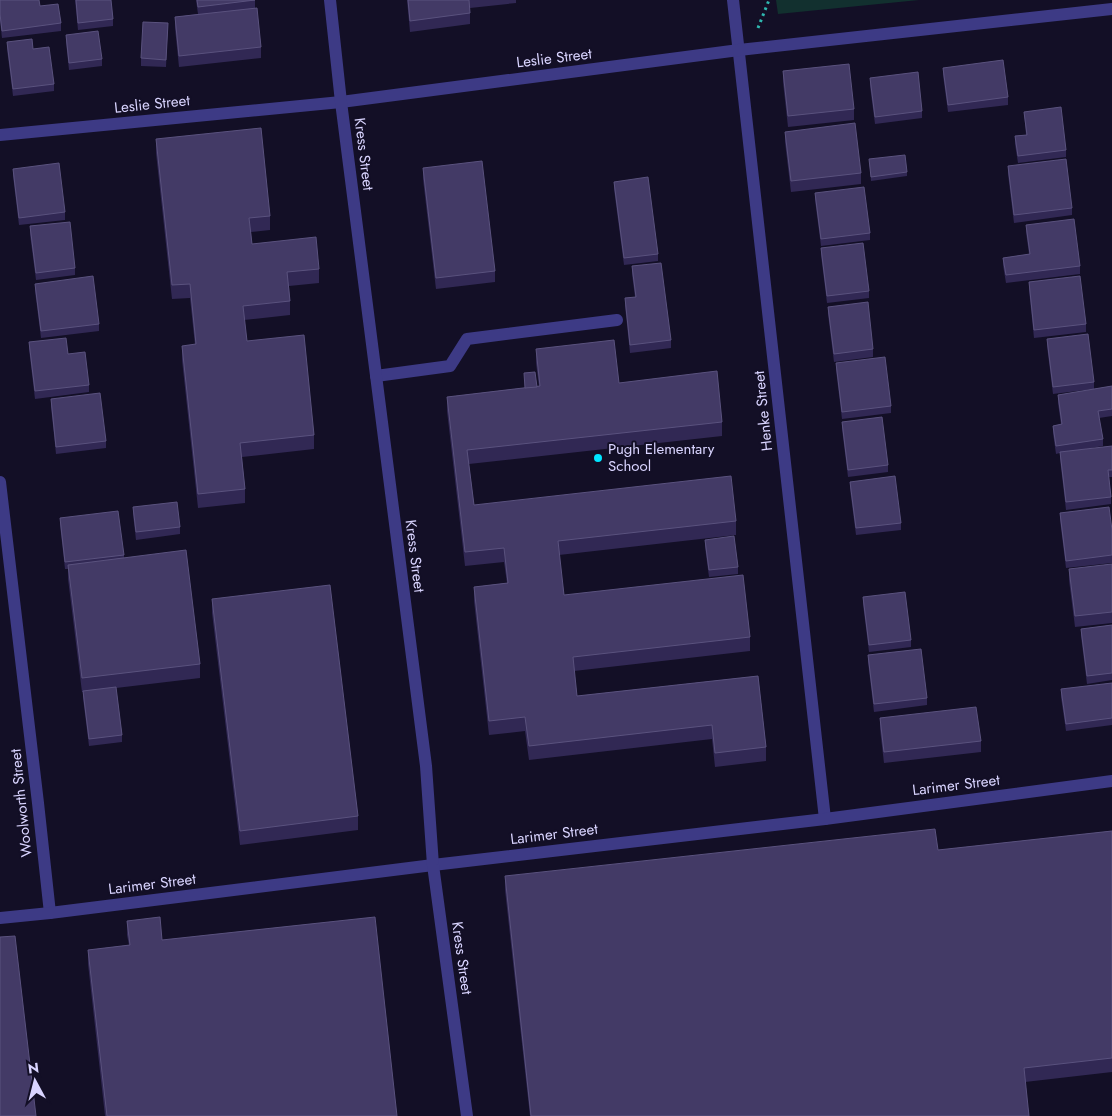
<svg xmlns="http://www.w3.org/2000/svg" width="1112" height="1116" viewBox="0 0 1112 1116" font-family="Jost,sans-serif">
	<rect width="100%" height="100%" fill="#130f26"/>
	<path fill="#12302f" d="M 776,0 L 919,0 L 778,14 Z"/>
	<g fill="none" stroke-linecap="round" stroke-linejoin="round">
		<path stroke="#2fb8b0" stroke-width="3" stroke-dasharray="2.5 4" stroke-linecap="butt" d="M 758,28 L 769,0"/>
		<path stroke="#3d3a85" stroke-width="12" d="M 376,376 L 450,366 L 467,339 L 617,320"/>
		<g stroke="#3d3a85" stroke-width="12">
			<path d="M 733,0 L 825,819"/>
			<path d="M 0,135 L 341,102 L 739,50 L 1112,9"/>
			<path d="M 0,482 L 38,803 L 50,913"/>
			<path d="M 0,918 L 50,913 L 433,865 L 825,819 L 1112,781"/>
		</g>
		<path stroke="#3d3a85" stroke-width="12" d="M 330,0 L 341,102 L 426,766 L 433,865 L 467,1116"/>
	</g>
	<g fill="#312854">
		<path d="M 0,0 L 40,6 L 61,23 L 61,31 L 2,38 L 0,21 Z"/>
		<path d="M 75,0 L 111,0 L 113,19 L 113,26 L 78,30 Z"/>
		<path d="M 196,0 L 255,0 L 255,8 L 261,47 L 261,58 L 179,67 L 175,28 L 175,17 L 198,14 Z"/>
		<path d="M 407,0 L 516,0 L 516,3 L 470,8 L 470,24 L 410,32 Z"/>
		<path d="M 168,23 L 166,67 L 141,66 L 141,58 Z"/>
		<path d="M 66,35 L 102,59 L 102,66 L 69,70 L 66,42 Z"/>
		<path d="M 7,42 L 33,49 L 54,84 L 54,91 L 13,96 L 7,49 Z"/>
		<path d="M 943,68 L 1008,97 L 1008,105 L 948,112 L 943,75 Z"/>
		<path d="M 783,71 L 854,109 L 854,120 L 788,127 L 783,82 Z"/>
		<path d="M 870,78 L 922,111 L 922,118 L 875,124 L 870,86 Z"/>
		<path d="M 1024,112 L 1066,150 L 1066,157 L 1018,163 L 1015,144 L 1015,136 L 1026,135 Z"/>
		<path d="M 785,132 L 861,173 L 861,184 L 791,192 L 785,142 Z"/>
		<path d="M 156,139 L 270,216 L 270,230 L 251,232 L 252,244 L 319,269 L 319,283 L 289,286 L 290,301 L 290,315 L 244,320 L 247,341 L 314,435 L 314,449 L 242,457 L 245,489 L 245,503 L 198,508 L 182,360 L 182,346 L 195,345 L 190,298 L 172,299 L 156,153 Z"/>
		<path d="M 869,159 L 907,172 L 907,176 L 871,181 Z"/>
		<path d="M 1008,166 L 1072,208 L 1072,215 L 1014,223 L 1008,174 Z"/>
		<path d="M 423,168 L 495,271 L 495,282 L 436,289 L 423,179 Z"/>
		<path d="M 13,169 L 65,212 L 65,220 L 19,225 L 13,176 Z"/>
		<path d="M 614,182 L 658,254 L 658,261 L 624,265 L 614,189 Z"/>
		<path d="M 815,193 L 870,233 L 870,240 L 821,246 L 815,200 Z"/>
		<path d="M 1026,225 L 1080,266 L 1080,274 L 1006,283 L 1003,265 L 1003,258 L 1029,254 L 1026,232 Z"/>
		<path d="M 30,226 L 75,268 L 75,275 L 36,280 L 30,234 Z"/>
		<path d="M 821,248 L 869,291 L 869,298 L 827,303 L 821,255 Z"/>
		<path d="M 632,266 L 671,340 L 671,348 L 630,353 L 625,306 L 625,298 L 635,297 L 632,274 Z"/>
		<path d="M 1029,282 L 1086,324 L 1086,332 L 1034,338 L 1029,290 Z"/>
		<path d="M 35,284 L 99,324 L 99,331 L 41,338 L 35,291 Z"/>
		<path d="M 828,307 L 873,349 L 873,357 L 834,362 L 828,314 Z"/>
		<path d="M 1047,339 L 1094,382 L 1094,389 L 1053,394 L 1047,346 Z"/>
		<path d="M 29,342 L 68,354 L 89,385 L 89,392 L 35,399 L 29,349 Z"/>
		<path d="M 536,349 L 619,383 L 722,422 L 722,436 L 469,464 L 474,505 L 736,521 L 736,535 L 559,555 L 564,595 L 750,637 L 750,651 L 574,671 L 577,696 L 758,676 L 766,747 L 766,761 L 715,767 L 712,739 L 529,760 L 525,731 L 489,735 L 474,601 L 474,587 L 507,583 L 504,562 L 465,566 L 447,411 L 447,397 L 539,386 L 536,363 Z"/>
		<path d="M 836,363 L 891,406 L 891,413 L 842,419 L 836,370 Z"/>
		<path d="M 1112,386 L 1112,416 L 1099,418 L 1103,439 L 1103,446 L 1086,449 L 1112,446 L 1112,477 L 1109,477 L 1111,497 L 1111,504 L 1066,510 L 1060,459 L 1060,453 L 1056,454 L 1053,433 L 1053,426 L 1061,424 L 1058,403 L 1058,395 Z"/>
		<path d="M 51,399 L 106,441 L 106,448 L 56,454 L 51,407 Z"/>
		<path d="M 842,422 L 888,465 L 888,472 L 848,477 L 842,429 Z"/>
		<path d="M 850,482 L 901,523 L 901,530 L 856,535 L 850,489 Z"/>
		<path d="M 133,507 L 180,527 L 180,534 L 136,540 L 133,514 Z"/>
		<path d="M 1060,513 L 1112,530 L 1112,563 L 1066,568 L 1060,520 Z"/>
		<path d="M 60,518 L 124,555 L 124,558 L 200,664 L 200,678 L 116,688 L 122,735 L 122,742 L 89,746 L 83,698 L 83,692 L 82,692 L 68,579 L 68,569 L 65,569 L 60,525 Z"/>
		<path d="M 705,540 L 738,567 L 738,574 L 709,577 L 705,547 Z"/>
		<path d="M 1112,564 L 1112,623 L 1075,627 L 1069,580 L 1069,569 Z"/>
		<path d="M 863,597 L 911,640 L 911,647 L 869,652 L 863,604 Z"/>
		<path d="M 212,599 L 358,816 L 358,830 L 240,845 L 212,613 Z"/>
		<path d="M 1112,625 L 1112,680 L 1087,684 L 1081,636 L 1081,629 Z"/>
		<path d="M 868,655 L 927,698 L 927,705 L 874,712 L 868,662 Z"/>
		<path d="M 1112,683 L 1112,725 L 1066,731 L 1061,697 L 1061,689 Z"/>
		<path d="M 880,718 L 981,741 L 981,752 L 884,763 L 880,729 Z"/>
		<path d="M 1112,831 L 1112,1072 L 1025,1082 L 1029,1116 L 530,1116 L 505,890 L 505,876 L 938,850 Z"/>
		<path d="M 127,921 L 162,940 L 397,1116 L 105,1116 L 88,964 L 88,950 L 129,945 L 127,935 Z"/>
	</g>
	<g fill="#433a66" stroke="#5a527e">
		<path d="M 0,0 L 39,0 L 40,6 L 58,4 L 61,23 L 2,31 L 0,14 Z"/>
		<path d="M 76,0 L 111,0 L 113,19 L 78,23 Z"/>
		<path d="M 197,0 L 255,0 L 198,7 Z"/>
		<path d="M 408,0 L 469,0 L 470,13 L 410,21 Z"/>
		<path d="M 257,8 L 261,47 L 179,56 L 175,17 Z"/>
		<path d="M 143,22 L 168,23 L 166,60 L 141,58 Z"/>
		<path d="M 98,31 L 102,59 L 69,63 L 66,35 Z"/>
		<path d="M 32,39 L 33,49 L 49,47 L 54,84 L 13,89 L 7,42 Z"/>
		<path d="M 1003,60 L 1008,97 L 948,105 L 943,68 Z"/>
		<path d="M 849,64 L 854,109 L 788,116 L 783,71 Z"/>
		<path d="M 918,72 L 922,111 L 875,117 L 870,78 Z"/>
		<path d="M 1061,107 L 1066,150 L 1018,156 L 1015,136 L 1027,135 L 1024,112 Z"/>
		<path d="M 855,123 L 861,173 L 791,181 L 785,132 Z"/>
		<path d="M 261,128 L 270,216 L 249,218 L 252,244 L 316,237 L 319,269 L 287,272 L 290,301 L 243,306 L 247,341 L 304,335 L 314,435 L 240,443 L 245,489 L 198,494 L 182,346 L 196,344 L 190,284 L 172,285 L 156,139 Z"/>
		<path d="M 905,155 L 907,172 L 871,177 L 869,159 Z"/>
		<path d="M 1066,159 L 1072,208 L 1014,215 L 1008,166 Z"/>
		<path d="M 482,161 L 495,271 L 436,278 L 423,168 Z"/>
		<path d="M 59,163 L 65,212 L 19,218 L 13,169 Z"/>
		<path d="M 648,177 L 658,254 L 624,258 L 614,182 Z"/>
		<path d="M 864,187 L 870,233 L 821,239 L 815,193 Z"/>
		<path d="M 1074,219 L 1080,266 L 1006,275 L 1003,258 L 1030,254 L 1026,225 Z"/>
		<path d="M 70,222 L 75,268 L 36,273 L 30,226 Z"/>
		<path d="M 863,243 L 869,291 L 827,296 L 821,248 Z"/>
		<path d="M 661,263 L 671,340 L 630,345 L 625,298 L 636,297 L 632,266 Z"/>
		<path d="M 93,276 L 99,324 L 41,331 L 35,284 Z"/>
		<path d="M 1080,276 L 1086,324 L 1034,330 L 1029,282 Z"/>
		<path d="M 868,302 L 873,349 L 834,354 L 828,307 Z"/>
		<path d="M 1088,334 L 1094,382 L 1053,387 L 1047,339 Z"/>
		<path d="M 66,338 L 68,354 L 85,352 L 89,385 L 35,391 L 29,342 Z"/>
		<path d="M 614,340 L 619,383 L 717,371 L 722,422 L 467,450 L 474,505 L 731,476 L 736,521 L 558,541 L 564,595 L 743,575 L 750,637 L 573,657 L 577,696 L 758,676 L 766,747 L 715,753 L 712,725 L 529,746 L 525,717 L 489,721 L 474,587 L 508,583 L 504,548 L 465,552 L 447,397 L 540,386 L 536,349 Z"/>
		<path d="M 885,357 L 891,406 L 842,412 L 836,363 Z"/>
		<path d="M 535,372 L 537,387 L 525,388 L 524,373 Z"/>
		<path d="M 1112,386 L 1112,409 L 1098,411 L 1103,439 L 1056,446 L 1053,426 L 1062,424 L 1058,395 Z"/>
		<path d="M 100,393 L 106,441 L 56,447 L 51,399 Z"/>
		<path d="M 882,417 L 888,465 L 848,470 L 842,422 Z"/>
		<path d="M 1112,446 L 1112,470 L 1108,470 L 1111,497 L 1066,502 L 1060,452 Z"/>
		<path d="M 895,476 L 901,523 L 856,528 L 850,482 Z"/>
		<path d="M 177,502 L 180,527 L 136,532 L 133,507 Z"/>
		<path d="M 1109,507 L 1112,530 L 1112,555 L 1066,561 L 1060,513 Z"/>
		<path d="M 118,511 L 124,555 L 65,562 L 60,518 Z"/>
		<path d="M 734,536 L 738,567 L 709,570 L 705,540 Z"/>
		<path d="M 186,550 L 200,664 L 82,678 L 68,565 Z"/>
		<path d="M 1112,564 L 1112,612 L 1075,616 L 1069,569 Z"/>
		<path d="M 330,585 L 358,816 L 240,831 L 212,599 Z"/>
		<path d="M 905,592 L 911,640 L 869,645 L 863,597 Z"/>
		<path d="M 1112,625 L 1112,673 L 1087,676 L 1081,629 Z"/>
		<path d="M 921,649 L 927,698 L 874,704 L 868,655 Z"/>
		<path d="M 1112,683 L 1112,718 L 1066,724 L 1061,689 Z"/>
		<path d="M 116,687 L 122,735 L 89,739 L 83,691 Z"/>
		<path d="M 976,707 L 981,741 L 884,752 L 880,718 Z"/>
		<path d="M 935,829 L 938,850 L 1112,831 L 1112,1058 L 1024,1068 L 1029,1116 L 531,1116 L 505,876 Z"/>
		<path d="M 160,917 L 162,940 L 375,917 L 397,1116 L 107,1116 L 88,950 L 130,945 L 127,921 Z"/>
		<path d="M 15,936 L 36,1116 L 0,1116 L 0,937 Z"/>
	</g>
	<circle fill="#00e5ff" stroke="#130f26" stroke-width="2" cx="598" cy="458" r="5"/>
	<g text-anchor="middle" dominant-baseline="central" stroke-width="4" stroke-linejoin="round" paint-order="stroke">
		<g font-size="15" fill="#d9d4ff" stroke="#130f26">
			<text transform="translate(554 58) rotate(-7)">Leslie Street</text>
			<text transform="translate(152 104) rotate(-6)">Leslie Street</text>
			<text transform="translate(364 154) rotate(83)">Kress Street</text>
			<text transform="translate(763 411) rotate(-96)">Henke Street</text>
			<text transform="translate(415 556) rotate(83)">Kress Street</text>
			<text transform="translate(956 785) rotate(-7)">Larimer Street</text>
			<text transform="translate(21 803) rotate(-96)">Woolworth Street</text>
			<text transform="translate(554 834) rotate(-7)">Larimer Street</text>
			<text transform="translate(152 884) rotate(-7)">Larimer Street</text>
			<text transform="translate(462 958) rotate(82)">Kress Street</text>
		</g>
		<g font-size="15" fill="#d9d4ff" stroke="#130f26" text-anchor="start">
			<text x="608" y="449">Pugh Elementary<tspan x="608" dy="17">School</tspan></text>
		</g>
	</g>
	<g transform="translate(35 1081) rotate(353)" stroke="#130f26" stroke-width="4" paint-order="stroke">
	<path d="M0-4L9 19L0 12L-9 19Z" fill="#d9d4ff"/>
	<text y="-8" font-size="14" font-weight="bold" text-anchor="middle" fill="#d9d4ff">N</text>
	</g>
</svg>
